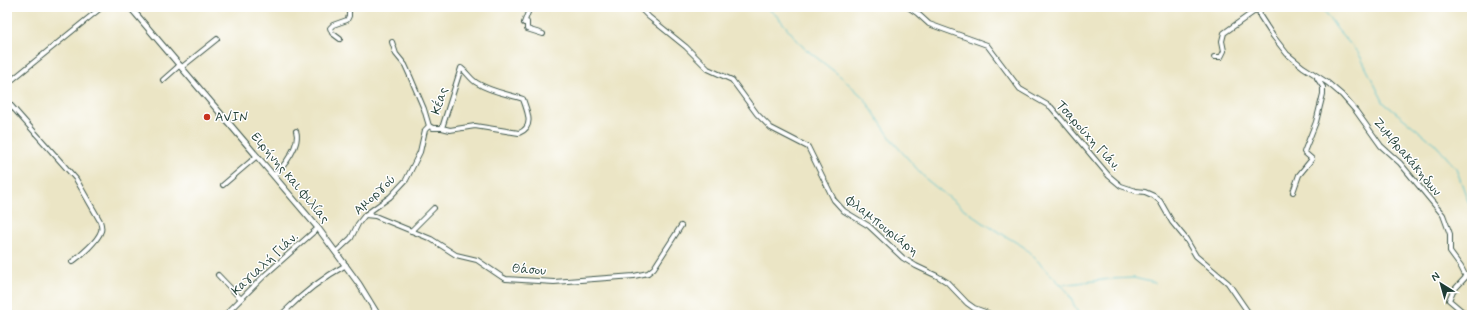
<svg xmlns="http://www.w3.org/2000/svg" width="1479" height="322" viewBox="0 0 1479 322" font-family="Mynerve,sans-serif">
	<rect width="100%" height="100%" fill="#fff"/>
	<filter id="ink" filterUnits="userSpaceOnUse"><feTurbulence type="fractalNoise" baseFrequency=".025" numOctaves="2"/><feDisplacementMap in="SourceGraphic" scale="8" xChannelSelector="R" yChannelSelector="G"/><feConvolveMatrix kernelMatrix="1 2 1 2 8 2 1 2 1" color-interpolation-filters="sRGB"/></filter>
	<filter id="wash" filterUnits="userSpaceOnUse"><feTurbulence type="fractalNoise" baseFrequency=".012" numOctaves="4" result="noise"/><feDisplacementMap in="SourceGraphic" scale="16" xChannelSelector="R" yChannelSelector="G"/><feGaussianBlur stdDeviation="0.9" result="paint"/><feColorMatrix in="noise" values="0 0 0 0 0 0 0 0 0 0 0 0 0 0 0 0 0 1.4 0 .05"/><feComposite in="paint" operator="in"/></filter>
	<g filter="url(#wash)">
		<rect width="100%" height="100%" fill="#ebe5c5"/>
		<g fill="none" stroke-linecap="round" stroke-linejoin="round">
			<g stroke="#53c0cb" stroke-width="1">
				<path d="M 766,7 L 777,16 L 803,47 L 839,75 L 864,98 L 894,143 L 926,179 L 957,204 L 985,224 L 1024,247 L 1067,291 L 1079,315"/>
				<path d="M 1322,7 L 1337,29 L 1359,54 L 1384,103 L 1434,143 L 1456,168 L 1472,212"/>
				<path d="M 1061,285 L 1110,279 L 1134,278 L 1155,283"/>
				<path d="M 7,310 L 17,314 L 27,315"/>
			</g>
		</g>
	</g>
	<g filter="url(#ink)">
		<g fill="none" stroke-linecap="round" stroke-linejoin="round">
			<defs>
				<g id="minor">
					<path d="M 530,7 L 524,23 L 527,22 L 527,29 L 543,34"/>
					<path d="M 639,7 L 649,17 L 686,47 L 708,69 L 732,80 L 757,114 L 771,128 L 808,147 L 834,200 L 844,211 L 869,226 L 903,258 L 916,266 L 937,276 L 947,282 L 967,303 L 974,308 L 993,315"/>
					<path d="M 908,7 L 917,13 L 929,24 L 987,45 L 1020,89 L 1051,107 L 1109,176 L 1121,186 L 1136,191 L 1145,192 L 1154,196 L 1160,201 L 1172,222 L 1186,239 L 1196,256 L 1228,283 L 1250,315"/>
					<path d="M 1257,7 L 1259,8 L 1260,16 L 1273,36 L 1287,54 L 1303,67 L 1328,83 L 1342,95 L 1356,111 L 1381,146 L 1400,163 L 1443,215 L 1450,234 L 1450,252 L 1461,267 L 1466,277 L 1453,291 L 1449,300 L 1462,311 L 1471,315"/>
					<path d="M 340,39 L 332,33 L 330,28 L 333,25 L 347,20 L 349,16 L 349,7"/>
					<path d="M 392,42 L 396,54 L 405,65 L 410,76 L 424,109 L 429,126"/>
					<path d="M 1214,57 L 1221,57 L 1224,51 L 1222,41 L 1224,33 L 1259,8"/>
					<path d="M 182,67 L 217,39"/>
					<path d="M 163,80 L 180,65"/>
					<path d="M 7,84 L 102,7"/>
					<path d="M 7,101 L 76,179 L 100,221 C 101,224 102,228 101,231 C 98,241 80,256 72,262"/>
					<path d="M 429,126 L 433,128 L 442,128 L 461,68 C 468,73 470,79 477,83 C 491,92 508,94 523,99 C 527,111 535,127 519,133 L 475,126 L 450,130 L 442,128"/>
					<path d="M 274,175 C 284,167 301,144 296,131"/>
					<path d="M 223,185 L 257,156"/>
					<path d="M 1293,192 L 1299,175 L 1312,159 L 1304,152 L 1316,122 L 1323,94 L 1323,87 L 1317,78"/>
					<path d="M 365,215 L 375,216 L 431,239 L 456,255 L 477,260 L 502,277 L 506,279 L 554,282 L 634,276 L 648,273 L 654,268 L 681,226"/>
					<path d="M 411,231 L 434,208"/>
					<path d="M 336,252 L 351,238 L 358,224 L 365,215 L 390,197 L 406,180 L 420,152 L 425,130 L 429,126"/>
					<path d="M 218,275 L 241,299"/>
					<path d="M 225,315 L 265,275 L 318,228"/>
					<path d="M 281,315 C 300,296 322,278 346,265"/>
				</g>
				<path id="tertiary" d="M 130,7 L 318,228 L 359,284 L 378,315"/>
			</defs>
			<use href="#minor" stroke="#3e564a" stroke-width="6"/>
			<use href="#tertiary" stroke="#3e564a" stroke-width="7"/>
			<use href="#minor" stroke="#fff" stroke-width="4"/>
			<use href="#tertiary" stroke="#fff" stroke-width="5"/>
		</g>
	</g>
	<circle fill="#c8321e" stroke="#fff" stroke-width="1.5" cx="207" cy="117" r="4"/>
	<g text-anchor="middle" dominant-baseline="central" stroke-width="3" stroke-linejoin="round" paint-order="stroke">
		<g font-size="13" fill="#1f3d34" stroke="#fff">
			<text transform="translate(440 101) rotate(-72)">Κέας</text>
			<text transform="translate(1088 136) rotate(48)">Τσαρούχη Γιάν.</text>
			<text transform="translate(1407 157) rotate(50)">Ζυμβρακάκηδων</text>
			<text transform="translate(290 178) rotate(50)">Ειρήνης και Φιλίας</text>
			<text transform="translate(375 195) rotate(-43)">Αμοργού</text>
			<text transform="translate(882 226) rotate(38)">Φλαμπουριάρη</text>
			<text transform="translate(265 264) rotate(-43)">Καγιαλή Γιάν.</text>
			<text transform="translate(529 270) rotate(4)">Θάσου</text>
		</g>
		<g font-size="13" fill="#1f3d34" stroke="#fff" text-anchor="start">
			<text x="215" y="117">AVIN</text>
		</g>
	</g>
	<rect width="1479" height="322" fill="none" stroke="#fff" stroke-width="24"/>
	<g transform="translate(1441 284) rotate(323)" stroke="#ffffff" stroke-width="3" paint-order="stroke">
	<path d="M0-3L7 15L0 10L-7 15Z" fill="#1f3d34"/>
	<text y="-6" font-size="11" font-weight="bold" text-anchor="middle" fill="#1f3d34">N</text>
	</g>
</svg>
